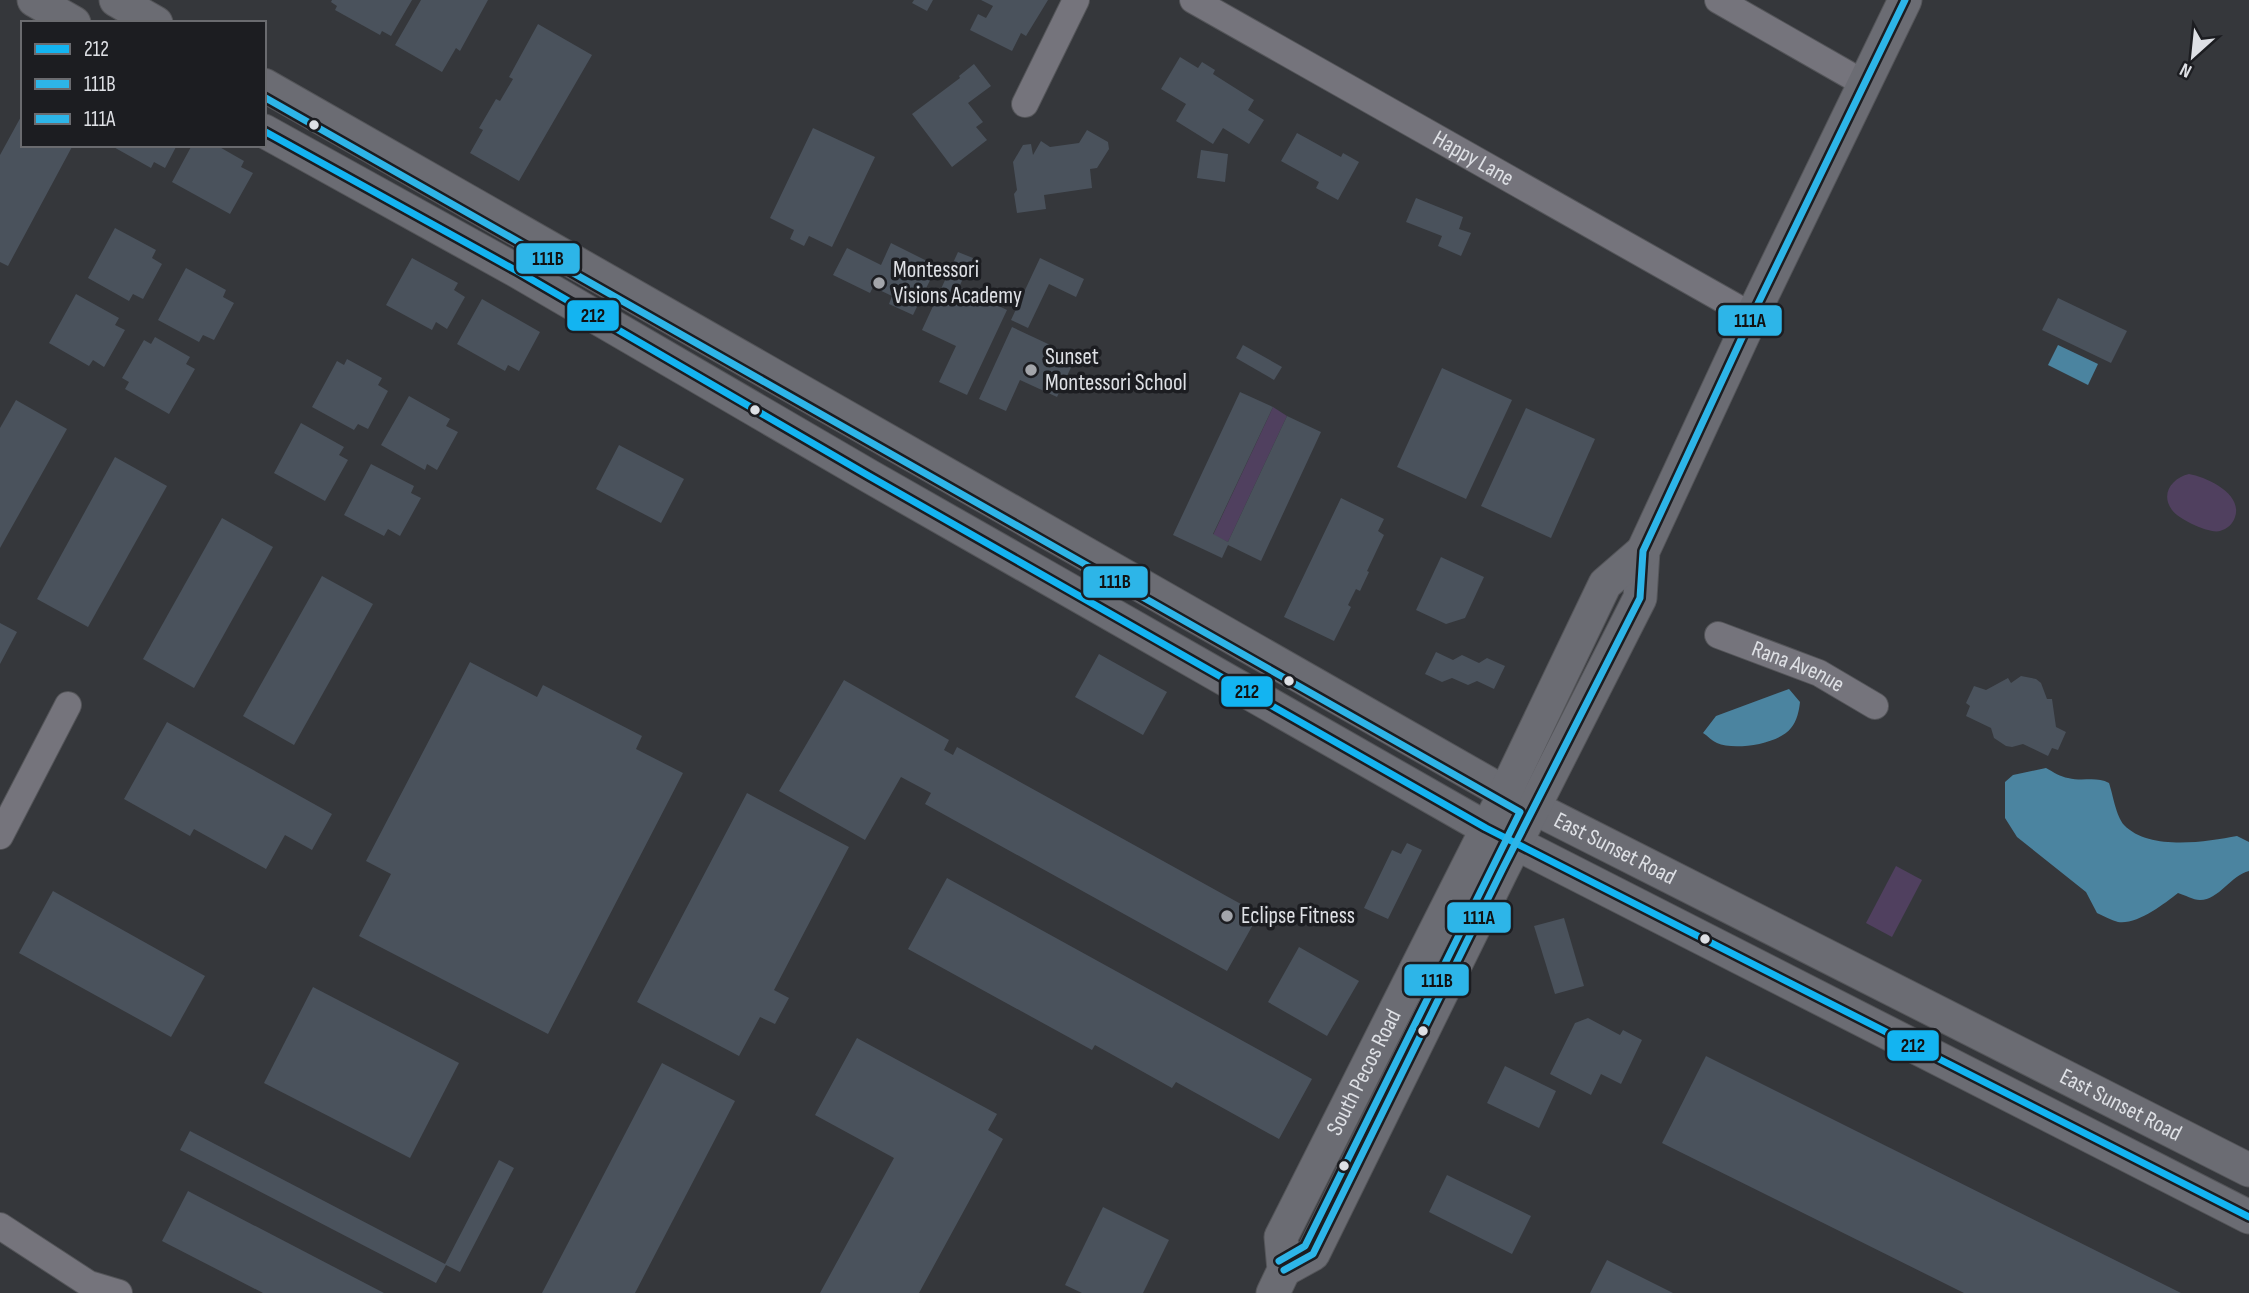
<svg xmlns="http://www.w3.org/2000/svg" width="2249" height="1293" viewBox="0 0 2249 1293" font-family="'Sofia Sans Condensed',sans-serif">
	<rect width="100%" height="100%" fill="#35373b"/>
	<g fill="#50405f">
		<path d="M 1273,407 L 1287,416 L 1228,542 L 1213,535 Z"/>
		<path d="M 2189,474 C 2207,477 2243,494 2235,517 C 2233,524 2227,529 2220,531 C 2209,534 2178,519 2172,510 C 2160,494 2172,478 2189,474 Z"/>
		<path d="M 1896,866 L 1922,880 L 1892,937 L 1866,923 Z"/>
	</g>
	<g fill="#4b84a0">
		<path d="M 2058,345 L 2098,364 L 2088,385 L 2048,365 Z"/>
		<path d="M 1789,689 L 1800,702 C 1799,711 1797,721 1791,728 C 1779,744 1734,751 1717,743 C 1712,741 1708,736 1703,733 L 1716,716 Z"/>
		<path d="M 2046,768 C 2053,772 2061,777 2068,778 C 2083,782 2096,776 2109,783 C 2113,795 2116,816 2124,825 C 2149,851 2206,842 2237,836 L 2249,842 L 2249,871 C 2231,875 2219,900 2200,900 C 2193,900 2185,895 2178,893 C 2164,904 2137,925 2118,922 C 2111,920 2104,916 2097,913 L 2086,892 L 2017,837 L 2005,818 L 2005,782 L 2013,775 Z"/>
	</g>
	<g fill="#4a525c">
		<path d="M 332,0 L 412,0 L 391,36 L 382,31 L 380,35 L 335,10 L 337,6 L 331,2 Z"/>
		<path d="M 421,0 L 488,0 L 460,51 L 456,48 L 442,72 L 395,45 Z"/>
		<path d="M 914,0 L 933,0 L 927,11 L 912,3 Z"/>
		<path d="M 981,0 L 1048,0 L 1026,36 L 1021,33 L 1012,51 L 970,30 L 978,14 L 986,18 L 993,6 Z"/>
		<path d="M 538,24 L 592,55 L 519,181 L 470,153 L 483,130 L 479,128 L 496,99 L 500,101 L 513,79 L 509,77 Z"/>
		<path d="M 1180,57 L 1198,68 L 1202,62 L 1215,70 L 1213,74 L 1254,100 L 1248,110 L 1264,120 L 1249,144 L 1223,128 L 1213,144 L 1176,121 L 1186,104 L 1161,89 Z"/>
		<path d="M 974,64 L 991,86 L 968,103 L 983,122 L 976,127 L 987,140 L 952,167 L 912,114 L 960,78 L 959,76 Z"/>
		<path d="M 23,113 L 23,145 L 73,145 L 8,266 L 0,262 L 0,155 Z"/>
		<path d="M 813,128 L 875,157 L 832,247 L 809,236 L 804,246 L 790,239 L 794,230 L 770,218 Z"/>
		<path d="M 1087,130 L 1108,142 L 1109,149 L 1097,168 L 1090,169 L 1092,188 L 1044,195 L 1046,209 L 1017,213 L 1014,194 L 1017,190 L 1013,162 L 1023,145 L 1031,144 L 1033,155 L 1041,141 L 1050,147 L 1079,143 Z"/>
		<path d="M 1297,133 L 1341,157 L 1343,153 L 1359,162 L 1338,200 L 1316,188 L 1319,182 L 1281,161 Z"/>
		<path d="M 110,145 L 177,145 L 165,168 L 154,162 L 151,168 Z"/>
		<path d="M 192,145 L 216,145 L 244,161 L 241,167 L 253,173 L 230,214 L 172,182 Z"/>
		<path d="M 1201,150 L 1228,154 L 1225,182 L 1197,178 Z"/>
		<path d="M 1416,198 L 1463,217 L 1459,229 L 1471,233 L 1461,256 L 1438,246 L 1442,236 L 1406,222 Z"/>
		<path d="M 115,228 L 156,250 L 152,258 L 162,264 L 143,299 L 133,294 L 129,301 L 88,278 Z"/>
		<path d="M 891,243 L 937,266 L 913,315 L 889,304 L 892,296 L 873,287 L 870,293 L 833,275 L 847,248 L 881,265 Z"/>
		<path d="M 958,252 L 973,258 L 959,287 L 1007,310 L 967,395 L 939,382 L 956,346 L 922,330 Z"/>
		<path d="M 412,258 L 458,283 L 454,290 L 465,297 L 447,329 L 436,322 L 432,330 L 386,305 Z"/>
		<path d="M 1040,258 L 1084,279 L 1076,297 L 1049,284 L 1028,328 L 1011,320 Z"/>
		<path d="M 186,268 L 226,290 L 223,297 L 234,303 L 214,340 L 203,335 L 199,342 L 158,320 Z"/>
		<path d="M 76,294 L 119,318 L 115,325 L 125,330 L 104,367 L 93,360 L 89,366 L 49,343 Z"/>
		<path d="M 2058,298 L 2127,331 L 2111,363 L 2042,330 Z"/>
		<path d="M 482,299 L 540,332 L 519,371 L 508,365 L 505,371 L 457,344 Z"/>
		<path d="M 1012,327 L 1076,357 L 1057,397 L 1020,380 L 1006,411 L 979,399 Z"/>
		<path d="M 155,337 L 190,357 L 186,364 L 195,369 L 169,414 L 125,389 L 129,382 L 122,378 L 144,340 L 151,344 Z"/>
		<path d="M 1243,345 L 1282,367 L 1274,380 L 1236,358 Z"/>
		<path d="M 347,359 L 382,378 L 378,385 L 388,391 L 368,429 L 358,424 L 354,430 L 312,407 L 337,361 L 344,365 Z"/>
		<path d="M 1442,368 L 1512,400 L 1466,499 L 1397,467 Z"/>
		<path d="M 1240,392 L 1273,407 L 1213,534 L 1228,542 L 1287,416 L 1321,432 L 1261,561 L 1228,545 L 1222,558 L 1173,535 Z"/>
		<path d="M 409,396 L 450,419 L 446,426 L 458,432 L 437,470 L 427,464 L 425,470 L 381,445 Z"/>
		<path d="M 16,400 L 67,429 L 0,548 L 0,428 Z"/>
		<path d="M 1526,408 L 1595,439 L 1551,538 L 1481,506 Z"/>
		<path d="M 301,423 L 344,447 L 339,455 L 348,460 L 325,501 L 274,473 Z"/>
		<path d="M 619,445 L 684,479 L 661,523 L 596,489 Z"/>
		<path d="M 115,457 L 167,486 L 88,627 L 37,599 Z"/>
		<path d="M 371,464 L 414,486 L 411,493 L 421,498 L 400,536 L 388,529 L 384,536 L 344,515 Z"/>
		<path d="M 1341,498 L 1384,519 L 1378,531 L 1384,535 L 1367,571 L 1369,572 L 1360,591 L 1356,589 L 1348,605 L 1351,607 L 1334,641 L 1284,617 Z"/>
		<path d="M 222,518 L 273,547 L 194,688 L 143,659 Z"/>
		<path d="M 1441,557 L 1484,577 L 1465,618 L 1446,624 L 1416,610 Z"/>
		<path d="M 322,576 L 373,604 L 294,745 L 243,716 Z"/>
		<path d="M 0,623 L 17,632 L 0,664 Z"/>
		<path d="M 1436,652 L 1453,660 L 1462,655 L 1479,663 L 1487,658 L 1505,666 L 1494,689 L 1477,681 L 1468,685 L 1452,678 L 1442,682 L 1425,674 Z"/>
		<path d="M 1099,654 L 1167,692 L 1143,735 L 1075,697 Z"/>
		<path d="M 470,662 L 537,697 L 543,685 L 642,736 L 636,749 L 683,773 L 548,1034 L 359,936 L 391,874 L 366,861 Z"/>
		<path d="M 2021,676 L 2036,679 L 2041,683 L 2047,699 L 2052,699 L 2056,727 L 2066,732 L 2058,750 L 2052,748 L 2048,756 L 2023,744 L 2012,747 L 2006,746 L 1994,738 L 1991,728 L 1966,716 L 1970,706 L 1966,703 L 1974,686 L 1986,690 L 2008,678 L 2011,683 Z"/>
		<path d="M 844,680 L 949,740 L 944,750 L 953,755 L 957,747 L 1259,914 L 1227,971 L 925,804 L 931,793 L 901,777 L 865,840 L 779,791 Z"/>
		<path d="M 167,722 L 332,814 L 312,850 L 285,835 L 266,869 L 194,829 L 190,836 L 124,799 Z"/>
		<path d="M 747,793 L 849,847 L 774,990 L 789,998 L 775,1024 L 760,1017 L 739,1056 L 637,1002 Z"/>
		<path d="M 1407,843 L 1422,850 L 1388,919 L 1364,908 L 1392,850 L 1401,854 Z"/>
		<path d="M 947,878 L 1312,1079 L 1279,1139 L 1176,1082 L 1172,1088 L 1095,1045 L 1092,1050 L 908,949 Z"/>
		<path d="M 53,891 L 205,976 L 171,1037 L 19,953 Z"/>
		<path d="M 1564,918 L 1584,986 L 1555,994 L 1534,926 Z"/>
		<path d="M 1299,947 L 1359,981 L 1327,1036 L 1268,1002 Z"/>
		<path d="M 313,987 L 459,1063 L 410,1158 L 264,1083 Z"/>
		<path d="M 1588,1018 L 1620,1035 L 1623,1030 L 1642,1040 L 1621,1084 L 1601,1074 L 1591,1095 L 1550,1074 L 1575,1023 Z"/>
		<path d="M 857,1038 L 997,1114 L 988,1130 L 1003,1139 L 919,1293 L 820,1293 L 894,1158 L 815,1115 Z"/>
		<path d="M 1706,1056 L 2181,1293 L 1964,1293 L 1662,1143 Z"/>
		<path d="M 662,1063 L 735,1101 L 635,1293 L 542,1293 Z"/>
		<path d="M 1505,1066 L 1556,1091 L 1539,1128 L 1487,1103 Z"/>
		<path d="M 190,1131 L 445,1264 L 499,1160 L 514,1168 L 460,1272 L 446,1265 L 436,1283 L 180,1150 Z"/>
		<path d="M 1447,1175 L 1531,1216 L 1512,1254 L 1429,1212 Z"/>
		<path d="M 188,1191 L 384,1293 L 263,1293 L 162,1241 Z"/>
		<path d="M 1103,1207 L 1169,1240 L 1143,1293 L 1082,1293 L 1065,1285 Z"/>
		<path d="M 1607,1260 L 1673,1293 L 1590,1293 Z"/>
	</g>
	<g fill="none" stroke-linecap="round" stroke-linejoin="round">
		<defs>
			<g id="minor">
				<path id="s1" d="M 1193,0 L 1752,316"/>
				<path d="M 1718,0 L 1865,84"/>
				<path d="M 1025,104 L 1076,0"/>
				<path id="s2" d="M 1718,635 L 1819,673 L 1875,706"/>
				<path d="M 0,836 L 68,705"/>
				<path d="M 0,1226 L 89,1284 L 119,1293"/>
			</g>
			<g id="major">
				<path d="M 34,0 L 74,23"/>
				<path d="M 116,0 L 156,23"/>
				<path id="s3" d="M 264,85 L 1505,793 L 2249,1170"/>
				<path d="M 264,131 L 517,271 L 869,476 L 1486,828 L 2249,1217"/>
				<path d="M 1284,1270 L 1313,1254 L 1502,870 L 1640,598 L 1643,551 L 1752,316 L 1905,0"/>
				<path id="s4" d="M 1273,1293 L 1284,1270 L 1281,1237 L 1505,793 L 1605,584 L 1643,551"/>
			</g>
		</defs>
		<use href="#minor" stroke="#545559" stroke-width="28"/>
		<use href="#major" stroke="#545559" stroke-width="35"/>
		<use href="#minor" stroke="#75747c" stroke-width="26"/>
		<use href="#major" stroke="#6b6c73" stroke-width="33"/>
		<defs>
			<path id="bus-1" d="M 264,131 L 517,271 L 869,476 L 1486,828 L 2249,1217"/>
			<path id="bus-2" d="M 264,97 L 1520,812 L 1305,1246 L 1279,1261"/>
			<path id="bus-3" d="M 1284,1270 L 1313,1254 L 1502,870 L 1640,598 L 1643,551 L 1752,316 L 1905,0"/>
		</defs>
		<use href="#bus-1" stroke="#1c1d21" stroke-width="12"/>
		<use href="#bus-2" stroke="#1c1d21" stroke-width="12"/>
		<use href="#bus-3" stroke="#1c1d21" stroke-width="12"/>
		<use href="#bus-1" stroke="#13b4f1" stroke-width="7"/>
		<use href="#bus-2" stroke="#2db5e8" stroke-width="7"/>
		<use href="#bus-3" stroke="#2db5e8" stroke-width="7"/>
	</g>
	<g fill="#dee0e5" stroke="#1c1d21" stroke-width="2.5">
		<circle cx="314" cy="125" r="6"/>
		<circle cx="755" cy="410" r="6"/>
		<circle cx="1289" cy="681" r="6"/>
		<circle cx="1705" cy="939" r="6"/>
		<circle cx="1423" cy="1031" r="6"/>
		<circle cx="1344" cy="1166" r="6"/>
	</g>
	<g fill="#a3a5aa" stroke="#1c1d21" stroke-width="2.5">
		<circle cx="879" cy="283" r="7"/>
		<circle cx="1031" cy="370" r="7"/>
		<circle cx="1227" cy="916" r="7"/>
	</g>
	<g text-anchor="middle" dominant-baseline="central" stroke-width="7" stroke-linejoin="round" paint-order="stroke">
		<g font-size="23" fill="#dee0e5" stroke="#1c1d21">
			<text stroke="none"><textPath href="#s1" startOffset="322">Happy Lane</textPath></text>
			<text stroke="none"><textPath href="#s2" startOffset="86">Rana Avenue</textPath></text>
			<text stroke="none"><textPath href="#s3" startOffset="1552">East Sunset Road</textPath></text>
			<text stroke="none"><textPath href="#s4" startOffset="243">South Pecos Road</textPath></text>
			<text stroke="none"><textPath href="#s3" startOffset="2119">East Sunset Road</textPath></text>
		</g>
		<g font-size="23" fill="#dee0e5" stroke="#1c1d21" text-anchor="start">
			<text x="893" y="270">Montessori<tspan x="893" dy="26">Visions Academy</tspan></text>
			<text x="1045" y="357">Sunset<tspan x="1045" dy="26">Montessori School</tspan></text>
			<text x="1241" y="916">Eclipse Fitness</text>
		</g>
	</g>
	<g stroke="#1c1d21" stroke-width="2.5">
		<rect x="515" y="242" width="66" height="33" rx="7" fill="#2db5e8"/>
		<rect x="566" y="299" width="54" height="33" rx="7" fill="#13b4f1"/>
		<rect x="1717" y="304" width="66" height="33" rx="7" fill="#2db5e8"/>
		<rect x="1082" y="565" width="67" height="34" rx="7" fill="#2db5e8"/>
		<rect x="1220" y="675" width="54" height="33" rx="7" fill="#13b4f1"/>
		<rect x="1446" y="901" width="66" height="33" rx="7" fill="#2db5e8"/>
		<rect x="1403" y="963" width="67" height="34" rx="7" fill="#2db5e8"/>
		<rect x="1886" y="1029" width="54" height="33" rx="7" fill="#13b4f1"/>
	</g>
	<g font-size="19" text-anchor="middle" font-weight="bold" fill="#111">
		<text x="548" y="265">111B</text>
		<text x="593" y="322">212</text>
		<text x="1750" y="327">111A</text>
		<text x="1115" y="588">111B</text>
		<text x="1247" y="698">212</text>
		<text x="1479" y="924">111A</text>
		<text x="1437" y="987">111B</text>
		<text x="1913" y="1052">212</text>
	</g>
	<rect x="21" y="21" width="245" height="126" fill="#1c1d21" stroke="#6a6b6f" stroke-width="2"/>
	<rect x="35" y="44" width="35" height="10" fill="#13b4f1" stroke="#6a6b6f" stroke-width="2"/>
	<text x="84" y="56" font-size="21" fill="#dee0e5">212</text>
	<rect x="35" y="79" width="35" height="10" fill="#2db5e8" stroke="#6a6b6f" stroke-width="2"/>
	<text x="84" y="91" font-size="21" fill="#dee0e5">111B</text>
	<rect x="35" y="114" width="35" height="10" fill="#2db5e8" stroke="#6a6b6f" stroke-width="2"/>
	<text x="84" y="126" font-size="21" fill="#dee0e5">111A</text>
	<g transform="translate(2193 56) rotate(207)" stroke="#1c1d21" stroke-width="5" paint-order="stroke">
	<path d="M0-5L12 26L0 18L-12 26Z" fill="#dee0e5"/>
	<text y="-10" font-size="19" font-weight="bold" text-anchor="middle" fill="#dee0e5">N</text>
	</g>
</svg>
